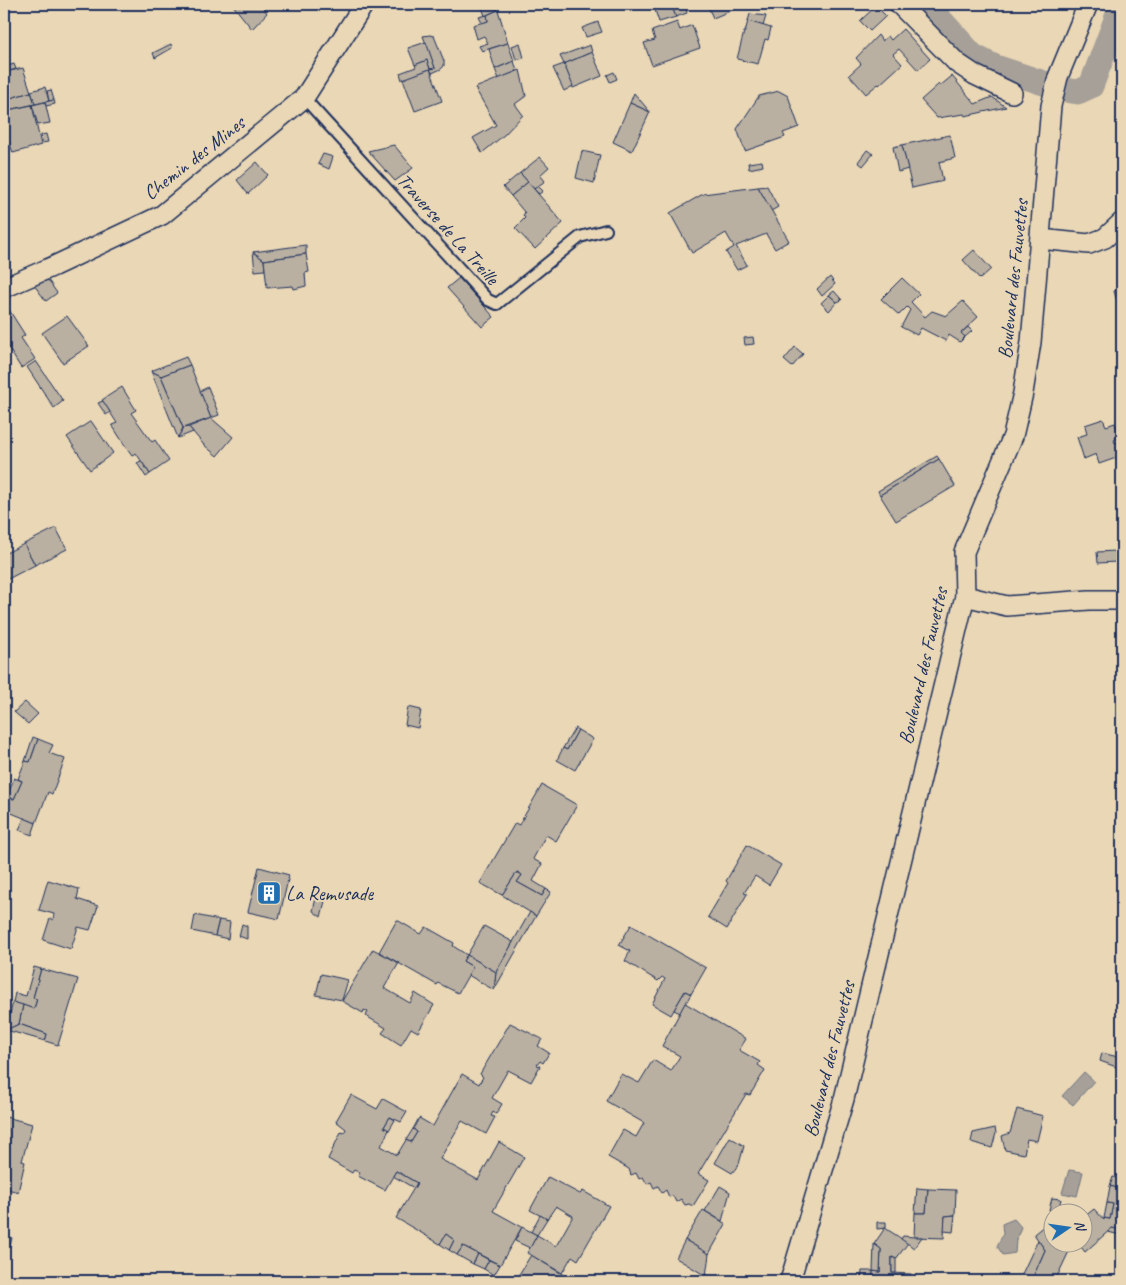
<svg xmlns="http://www.w3.org/2000/svg" width="1126" height="1285" viewBox="0 0 1126 1285" font-family="Caveat,sans-serif">
	<rect width="100%" height="100%" fill="#ead7b5"/>
	<filter id="ink" filterUnits="userSpaceOnUse"><feTurbulence type="fractalNoise" baseFrequency=".02" numOctaves="2"/><feDisplacementMap in="SourceGraphic" scale="10" xChannelSelector="R" yChannelSelector="G"/><feConvolveMatrix kernelMatrix="1 2 1 2 8 2 1 2 1" color-interpolation-filters="sRGB"/></filter>
	<g filter="url(#ink)">
		<g fill="#a6a099" stroke="#6e7381">
			<path d="M 1084,1072 L 1094,1081 L 1073,1105 L 1062,1096 Z"/>
			<path d="M 1069,1170 L 1083,1172 L 1077,1196 L 1062,1193 Z"/>
			<path d="M 1014,1219 L 1021,1227 L 1016,1240 L 1015,1253 L 1003,1255 L 997,1246 L 1003,1234 L 1002,1224 Z"/>
		</g>
		<g fill="none" stroke-linecap="round" stroke-linejoin="round">
			<path stroke="#a6a099" stroke-width="25" d="M 926,4 L 973,56 L 995,67 L 1065,90 L 1078,92 L 1091,86 L 1122,4"/>
		</g>
		<g fill="#bab0a1" stroke="#1b2f5e">
			<path d="M 232,4 L 260,4 L 267,13 L 252,29 Z"/>
			<path d="M 481,4 L 494,4 L 497,10 L 485,16 Z"/>
			<path d="M 653,4 L 671,4 L 676,17 L 659,22 Z"/>
			<path d="M 671,4 L 685,4 L 687,13 L 676,17 Z"/>
			<path d="M 707,4 L 747,4 L 746,8 L 742,6 L 713,18 Z"/>
			<path d="M 1064,4 L 1080,4 L 1078,11 Z"/>
			<path d="M 876,6 L 886,16 L 870,31 L 860,21 Z"/>
			<path d="M 498,10 L 508,43 L 482,51 L 479,46 L 488,43 L 484,36 L 477,39 L 473,25 L 488,21 L 487,15 Z"/>
			<path d="M 750,14 L 766,16 L 763,26 L 748,21 Z"/>
			<path d="M 487,15 L 488,21 L 482,23 L 479,17 Z"/>
			<path d="M 748,21 L 771,28 L 768,40 L 765,39 L 758,64 L 737,59 L 744,32 L 745,32 Z"/>
			<path d="M 598,22 L 602,32 L 586,37 L 582,28 Z"/>
			<path d="M 677,22 L 680,30 L 692,25 L 700,48 L 652,65 L 644,43 L 655,40 L 652,31 Z"/>
			<path d="M 903,29 L 930,59 L 918,70 L 899,49 L 893,54 L 902,64 L 879,85 L 878,84 L 866,94 L 849,75 L 861,64 L 856,58 L 878,35 L 882,41 L 888,36 L 891,40 Z"/>
			<path d="M 430,35 L 434,36 L 444,61 L 444,66 L 441,69 L 432,73 L 430,69 L 435,68 L 423,36 Z"/>
			<path d="M 426,42 L 435,68 L 430,69 L 427,60 L 415,65 L 408,48 Z"/>
			<path d="M 508,43 L 514,61 L 495,69 L 489,49 Z"/>
			<path d="M 520,43 L 524,58 L 516,60 L 512,46 Z"/>
			<path d="M 171,44 L 172,48 L 155,58 L 153,53 Z"/>
			<path d="M 590,45 L 592,52 L 564,64 L 560,56 Z"/>
			<path d="M 592,52 L 602,76 L 573,88 L 564,64 Z"/>
			<path d="M 427,60 L 430,69 L 402,80 L 400,73 L 416,67 L 415,65 Z"/>
			<path d="M 514,61 L 517,71 L 499,79 L 495,69 Z"/>
			<path d="M 14,64 L 16,69 L 6,72 L 4,67 Z"/>
			<path d="M 564,64 L 573,86 L 564,91 L 553,68 Z"/>
			<path d="M 4,68 L 6,72 L 23,68 L 31,92 L 4,100 Z"/>
			<path d="M 430,69 L 442,101 L 415,111 L 403,79 Z"/>
			<path d="M 520,70 L 526,96 L 515,104 L 523,115 L 504,135 L 482,153 L 473,138 L 496,125 L 475,88 Z"/>
			<path d="M 614,72 L 617,79 L 610,82 L 607,75 Z"/>
			<path d="M 952,76 L 975,104 L 992,97 L 1006,107 L 965,116 L 964,114 L 937,118 L 921,100 L 939,84 L 940,86 Z"/>
			<path d="M 45,87 L 49,101 L 35,104 L 31,91 Z"/>
			<path d="M 51,90 L 54,100 L 49,101 L 47,91 Z"/>
			<path d="M 779,91 L 788,96 L 799,127 L 783,133 L 785,137 L 745,151 L 737,129 L 759,96 Z"/>
			<path d="M 31,92 L 35,104 L 4,111 L 4,100 Z"/>
			<path d="M 634,93 L 650,112 L 630,103 Z"/>
			<path d="M 54,100 L 55,104 L 46,106 L 45,102 Z"/>
			<path d="M 45,102 L 50,123 L 38,125 L 32,105 Z"/>
			<path d="M 630,103 L 650,112 L 632,151 L 613,142 Z"/>
			<path d="M 32,105 L 41,145 L 13,153 L 4,126 L 4,111 Z"/>
			<path d="M 46,134 L 48,142 L 42,143 L 41,135 Z"/>
			<path d="M 950,135 L 955,158 L 939,162 L 943,181 L 912,188 L 902,145 Z"/>
			<path d="M 394,145 L 413,168 L 395,181 L 368,151 Z"/>
			<path d="M 902,145 L 908,169 L 898,172 L 893,147 Z"/>
			<path d="M 867,150 L 873,154 L 863,166 L 858,162 Z"/>
			<path d="M 582,151 L 600,155 L 594,183 L 576,178 Z"/>
			<path d="M 323,154 L 333,157 L 329,169 L 318,164 Z"/>
			<path d="M 540,157 L 549,167 L 540,175 L 545,181 L 534,189 L 520,173 Z"/>
			<path d="M 762,161 L 763,166 L 749,169 L 748,163 Z"/>
			<path d="M 257,162 L 268,175 L 248,194 L 237,180 Z"/>
			<path d="M 520,173 L 528,182 L 511,196 L 503,187 Z"/>
			<path d="M 528,182 L 563,223 L 535,249 L 515,228 L 525,218 L 523,215 L 525,213 L 511,196 Z"/>
			<path d="M 538,186 L 543,191 L 539,194 L 534,189 Z"/>
			<path d="M 767,186 L 778,207 L 771,211 L 758,187 Z"/>
			<path d="M 758,187 L 789,241 L 775,249 L 766,234 L 736,246 L 747,265 L 737,270 L 726,252 L 734,247 L 726,233 L 692,253 L 670,213 L 703,194 Z"/>
			<path d="M 306,245 L 306,254 L 264,260 L 253,252 Z"/>
			<path d="M 974,250 L 991,269 L 980,279 L 963,260 Z"/>
			<path d="M 253,252 L 264,260 L 265,270 L 255,271 Z"/>
			<path d="M 306,254 L 309,272 L 305,273 L 306,286 L 294,289 L 293,286 L 267,288 L 264,260 Z"/>
			<path d="M 830,277 L 835,284 L 822,296 L 817,289 Z"/>
			<path d="M 459,278 L 494,317 L 482,327 L 447,288 Z"/>
			<path d="M 902,278 L 919,294 L 911,302 L 925,317 L 932,311 L 946,316 L 963,301 L 978,317 L 961,333 L 965,337 L 960,342 L 949,335 L 946,341 L 921,328 L 917,335 L 901,327 L 910,310 L 907,307 L 899,315 L 881,299 Z"/>
			<path d="M 48,280 L 57,293 L 46,301 L 34,285 Z"/>
			<path d="M 1122,288 L 1122,295 L 1116,298 L 1114,291 Z"/>
			<path d="M 834,291 L 842,300 L 837,302 L 829,295 Z"/>
			<path d="M 829,295 L 837,302 L 829,311 L 821,303 Z"/>
			<path d="M 1122,295 L 1122,314 L 1116,298 Z"/>
			<path d="M 6,305 L 25,335 L 21,338 L 35,359 L 21,368 L 4,341 L 4,306 Z"/>
			<path d="M 67,316 L 89,346 L 63,363 L 42,333 Z"/>
			<path d="M 968,327 L 972,331 L 965,337 L 961,333 Z"/>
			<path d="M 753,337 L 754,344 L 745,345 L 744,338 Z"/>
			<path d="M 795,347 L 803,354 L 792,367 L 784,360 Z"/>
			<path d="M 186,357 L 190,365 L 161,376 L 151,371 Z"/>
			<path d="M 36,361 L 63,401 L 54,408 L 27,367 Z"/>
			<path d="M 190,365 L 211,418 L 183,428 L 161,376 Z"/>
			<path d="M 151,371 L 161,376 L 183,428 L 178,438 Z"/>
			<path d="M 122,387 L 136,410 L 131,413 L 152,442 L 155,440 L 169,461 L 150,474 L 136,453 L 132,455 L 124,444 L 112,425 L 117,423 L 102,400 Z"/>
			<path d="M 208,387 L 219,415 L 211,418 L 200,391 Z"/>
			<path d="M 103,401 L 110,412 L 106,415 L 98,403 Z"/>
			<path d="M 211,418 L 233,437 L 217,456 L 203,444 L 189,427 Z"/>
			<path d="M 1103,419 L 1106,426 L 1115,423 L 1119,435 L 1116,436 L 1116,439 L 1114,440 L 1115,443 L 1122,441 L 1122,461 L 1121,462 L 1119,457 L 1099,464 L 1096,454 L 1084,459 L 1077,437 L 1087,434 L 1085,425 Z"/>
			<path d="M 91,421 L 113,453 L 90,470 L 67,437 Z"/>
			<path d="M 189,427 L 193,432 L 178,438 L 183,428 Z"/>
			<path d="M 937,456 L 939,459 L 880,495 L 878,491 Z"/>
			<path d="M 939,459 L 955,486 L 896,521 L 880,495 Z"/>
			<path d="M 141,461 L 150,474 L 146,477 L 137,463 Z"/>
			<path d="M 56,528 L 67,549 L 35,565 L 24,544 Z"/>
			<path d="M 24,544 L 35,565 L 4,581 L 4,554 Z"/>
			<path d="M 1116,551 L 1117,562 L 1098,563 L 1097,552 Z"/>
			<path d="M 25,702 L 38,714 L 28,724 L 14,712 Z"/>
			<path d="M 408,707 L 421,710 L 418,728 L 405,725 Z"/>
			<path d="M 575,728 L 578,730 L 567,750 L 563,748 Z"/>
			<path d="M 578,730 L 593,739 L 575,770 L 557,760 L 563,748 L 567,750 Z"/>
			<path d="M 33,737 L 38,739 L 30,762 L 25,761 Z"/>
			<path d="M 38,739 L 53,745 L 49,753 L 65,759 L 52,794 L 48,792 L 36,823 L 4,810 L 4,804 L 7,797 L 14,799 L 22,781 L 18,779 L 25,761 L 30,762 Z"/>
			<path d="M 14,778 L 22,781 L 14,799 L 7,797 Z"/>
			<path d="M 542,785 L 577,805 L 556,841 L 546,835 L 533,859 L 542,864 L 533,881 L 546,889 L 542,896 L 517,882 L 522,875 L 517,872 L 502,895 L 480,883 L 515,823 L 519,825 Z"/>
			<path d="M 24,818 L 36,823 L 32,835 L 19,830 Z"/>
			<path d="M 747,845 L 781,865 L 769,885 L 755,876 L 744,893 L 747,894 L 727,929 L 708,917 L 728,883 L 726,881 Z"/>
			<path d="M 259,867 L 289,875 L 279,919 L 248,912 Z"/>
			<path d="M 517,872 L 522,875 L 517,882 L 542,896 L 546,889 L 551,892 L 536,916 L 502,895 Z"/>
			<path d="M 48,880 L 79,889 L 77,899 L 98,906 L 90,930 L 78,927 L 71,949 L 43,940 L 50,918 L 53,920 L 54,914 L 39,910 Z"/>
			<path d="M 326,897 L 321,917 L 313,911 L 316,898 Z"/>
			<path d="M 530,912 L 536,916 L 494,990 L 496,972 Z"/>
			<path d="M 195,915 L 219,920 L 215,936 L 192,931 Z"/>
			<path d="M 219,920 L 230,922 L 228,939 L 215,936 Z"/>
			<path d="M 397,920 L 421,934 L 426,927 L 454,943 L 453,946 L 467,955 L 463,961 L 473,967 L 458,993 L 438,983 L 437,985 L 379,952 Z"/>
			<path d="M 242,924 L 247,926 L 247,939 L 239,936 Z"/>
			<path d="M 631,925 L 706,968 L 691,994 L 685,991 L 671,1015 L 652,1004 L 665,979 L 662,977 L 658,981 L 625,961 L 630,951 L 619,945 Z"/>
			<path d="M 484,926 L 513,942 L 496,972 L 467,955 Z"/>
			<path d="M 373,949 L 399,963 L 384,988 L 410,1003 L 415,993 L 434,1005 L 418,1032 L 411,1028 L 401,1045 L 382,1033 L 386,1028 L 366,1016 L 368,1012 L 364,1010 L 363,1013 L 342,1001 Z"/>
			<path d="M 467,955 L 496,972 L 494,990 L 468,975 L 473,967 L 463,961 Z"/>
			<path d="M 34,967 L 41,969 L 33,998 L 37,999 L 34,1009 L 13,1002 L 15,993 L 26,996 Z"/>
			<path d="M 41,969 L 78,979 L 58,1045 L 45,1041 L 47,1034 L 19,1024 L 23,1005 L 34,1009 L 37,999 L 33,998 Z"/>
			<path d="M 321,974 L 348,980 L 342,1000 L 316,995 Z"/>
			<path d="M 685,991 L 691,994 L 680,1013 L 674,1010 Z"/>
			<path d="M 13,1002 L 23,1005 L 19,1024 L 6,1030 Z"/>
			<path d="M 685,1003 L 746,1039 L 739,1050 L 760,1062 L 758,1065 L 765,1070 L 750,1095 L 746,1094 L 698,1174 L 709,1180 L 693,1206 L 689,1204 L 685,1205 L 681,1199 L 676,1202 L 673,1196 L 669,1197 L 666,1190 L 662,1193 L 658,1186 L 654,1188 L 651,1182 L 647,1184 L 643,1177 L 639,1179 L 636,1173 L 631,1175 L 629,1169 L 608,1157 L 623,1130 L 636,1137 L 644,1123 L 606,1101 L 621,1074 L 639,1083 L 653,1060 L 671,1071 L 680,1056 L 662,1046 Z"/>
			<path d="M 510,1023 L 542,1039 L 538,1046 L 549,1053 L 543,1063 L 540,1061 L 537,1065 L 540,1066 L 531,1082 L 508,1070 L 492,1098 L 502,1104 L 496,1114 L 493,1112 L 491,1116 L 495,1117 L 486,1134 L 462,1121 L 440,1159 L 478,1180 L 499,1142 L 524,1157 L 493,1211 L 522,1227 L 500,1265 L 463,1246 L 457,1255 L 449,1250 L 454,1240 L 446,1234 L 440,1244 L 396,1218 L 417,1183 L 396,1171 L 385,1190 L 358,1176 L 360,1173 L 354,1170 L 352,1173 L 328,1159 L 341,1132 L 344,1133 L 346,1129 L 336,1121 L 351,1095 L 377,1109 L 383,1099 L 407,1112 L 401,1122 L 390,1117 L 384,1127 L 389,1130 L 381,1146 L 397,1155 L 406,1140 L 411,1142 L 417,1132 L 413,1129 L 419,1118 L 433,1126 L 462,1074 L 479,1084 L 483,1077 L 480,1074 Z"/>
			<path d="M 19,1024 L 47,1034 L 45,1041 L 6,1030 Z"/>
			<path d="M 1102,1053 L 1122,1058 L 1122,1069 L 1100,1061 Z"/>
			<path d="M 1017,1109 L 1043,1116 L 1037,1141 L 1027,1139 L 1024,1154 L 1005,1150 L 1002,1136 L 1010,1133 Z"/>
			<path d="M 6,1117 L 32,1124 L 22,1161 L 25,1162 L 18,1192 L 4,1188 L 4,1127 Z"/>
			<path d="M 390,1117 L 395,1120 L 389,1130 L 384,1127 Z"/>
			<path d="M 995,1128 L 996,1133 L 992,1148 L 971,1142 L 973,1133 Z"/>
			<path d="M 413,1129 L 417,1132 L 411,1142 L 406,1140 Z"/>
			<path d="M 730,1137 L 744,1146 L 739,1164 L 732,1173 L 715,1163 Z"/>
			<path d="M 396,1171 L 417,1183 L 414,1188 L 393,1176 Z"/>
			<path d="M 548,1177 L 580,1194 L 583,1191 L 609,1206 L 578,1260 L 572,1256 L 562,1273 L 527,1253 L 537,1235 L 556,1246 L 573,1216 L 556,1206 L 547,1219 L 530,1210 Z"/>
			<path d="M 1113,1177 L 1118,1178 L 1117,1188 L 1110,1186 Z"/>
			<path d="M 1118,1178 L 1122,1178 L 1122,1231 L 1112,1228 L 1085,1252 L 1077,1242 L 1084,1242 L 1084,1217 L 1094,1209 L 1104,1220 L 1104,1218 L 1110,1219 L 1113,1204 L 1107,1203 L 1110,1186 L 1117,1188 Z"/>
			<path d="M 720,1186 L 730,1192 L 722,1221 L 705,1211 Z"/>
			<path d="M 917,1188 L 928,1189 L 926,1213 L 915,1213 Z"/>
			<path d="M 928,1189 L 956,1190 L 955,1215 L 945,1216 L 944,1238 L 914,1237 L 915,1213 L 926,1213 Z"/>
			<path d="M 1052,1198 L 1061,1199 L 1058,1212 L 1049,1210 Z"/>
			<path d="M 1107,1203 L 1113,1204 L 1110,1219 L 1104,1218 Z"/>
			<path d="M 703,1210 L 726,1224 L 709,1254 L 685,1240 Z"/>
			<path d="M 540,1215 L 547,1219 L 537,1235 L 531,1232 Z"/>
			<path d="M 955,1215 L 953,1232 L 944,1231 L 945,1216 Z"/>
			<path d="M 1051,1220 L 1054,1223 L 1054,1242 L 1070,1242 L 1072,1245 L 1055,1281 L 1037,1281 L 1032,1279 L 1045,1250 L 1034,1234 Z"/>
			<path d="M 877,1222 L 886,1222 L 886,1228 L 877,1229 Z"/>
			<path d="M 522,1227 L 537,1235 L 530,1248 L 515,1241 Z"/>
			<path d="M 885,1228 L 908,1243 L 896,1259 L 892,1257 L 892,1273 L 911,1274 L 911,1281 L 872,1281 L 873,1271 L 880,1272 L 881,1249 L 874,1244 Z"/>
			<path d="M 1112,1228 L 1121,1230 L 1120,1235 L 1108,1232 Z"/>
			<path d="M 446,1234 L 454,1240 L 449,1250 L 440,1244 Z"/>
			<path d="M 4,1235 L 12,1238 L 10,1246 L 4,1244 Z"/>
			<path d="M 903,1236 L 914,1237 L 922,1237 L 914,1248 L 901,1239 Z"/>
			<path d="M 685,1240 L 709,1254 L 706,1276 L 676,1258 Z"/>
			<path d="M 1038,1240 L 1045,1250 L 1032,1279 L 1022,1274 Z"/>
			<path d="M 874,1244 L 881,1249 L 880,1272 L 873,1271 Z"/>
			<path d="M 463,1246 L 478,1254 L 473,1264 L 457,1255 Z"/>
			<path d="M 478,1254 L 489,1260 L 484,1269 L 473,1264 Z"/>
			<path d="M 531,1255 L 567,1277 L 565,1281 L 529,1281 L 518,1276 Z"/>
			<path d="M 892,1257 L 896,1259 L 896,1273 L 892,1273 Z"/>
			<path d="M 489,1260 L 500,1265 L 494,1275 L 484,1269 Z"/>
			<path d="M 862,1271 L 873,1271 L 872,1281 L 861,1281 Z"/>
		</g>
		<g fill="none" stroke-linecap="round" stroke-linejoin="round">
			<defs>
				<path id="lane" d="M 304,98 L 488,300 L 497,304 L 580,237 L 606,230"/>
				<g id="street">
					<path d="M 899,4 L 957,63 L 975,75 L 1012,93"/>
					<path d="M 1040,239 L 1089,244 L 1105,238 L 1122,222"/>
					<path d="M 4,288 L 54,266 L 162,215 L 304,98 L 364,4"/>
					<path d="M 965,596 L 1007,606 L 1089,600 L 1122,600"/>
					<path d="M 790,1281 L 844,1099 L 965,596 L 964,552 L 1013,436 L 1023,393 L 1031,342 L 1051,106 L 1058,77 L 1088,4"/>
				</g>
			</defs>
			<use href="#lane" stroke="#1b2f5e" stroke-width="14"/>
			<use href="#street" stroke="#1b2f5e" stroke-width="22"/>
			<use href="#lane" stroke="#ead7b5" stroke-width="10"/>
			<use href="#street" stroke="#ead7b5" stroke-width="19"/>
		</g>
	</g>
	<defs>
		<symbol id="building-square" viewBox="-11 -11 22 22"><rect x="-9" y="-9" width="18" height="18" rx="4" fill="#1f6fb2" stroke="#ead7b5"/><path d="M-4-6H4V6H1V3H-1V6H-4ZM-2.5-4.3h1.7v1.8h-1.7ZM.8-4.3h1.7v1.8H.8ZM-2.5-1h1.7V.8h-1.7ZM.8-1h1.7V.8H.8Z" fill="#fff"/></symbol>
	</defs>
	<g fill-rule="evenodd">
		<use href="#building-square" x="255" y="879" width="28" height="28"/>
	</g>
	<g text-anchor="middle" dominant-baseline="central" stroke-width="4" stroke-linejoin="round" paint-order="stroke">
		<g font-size="20" fill="#1b2f5e" stroke="#ead7b5">
			<text transform="translate(194 158) rotate(-38)">Chemin des Mines</text>
			<text transform="translate(448 229) rotate(48)">Traverse de La Treille</text>
			<text transform="translate(1013 279) rotate(-84)">Boulevard des Fauvettes</text>
			<text transform="translate(923 666) rotate(-77)">Boulevard des Fauvettes</text>
			<text transform="translate(829 1059) rotate(-76)">Boulevard des Fauvettes</text>
		</g>
		<g font-size="20" fill="#1b2f5e" stroke="#ead7b5" text-anchor="start">
			<text x="286" y="893">La Remusade</text>
		</g>
	</g>
	<rect width="1126" height="1285" fill="none" stroke="#ead7b5" stroke-width="20"/>
	<rect x="10" y="10" width="1106" height="1265" fill="none" stroke="#1b2f5e" stroke-width="2" filter="url(#ink)"/>
	<g transform="translate(1068 1228) rotate(77)"><circle r="24" fill="#ead7b5" stroke="#979492"/>
	<path d="M0-4L9 19L0 12L-9 19Z" fill="#1f6fb2"/>
	<text y="-8" font-size="14" font-weight="bold" text-anchor="middle" fill="#1b2f5e">N</text>
	</g>
</svg>
